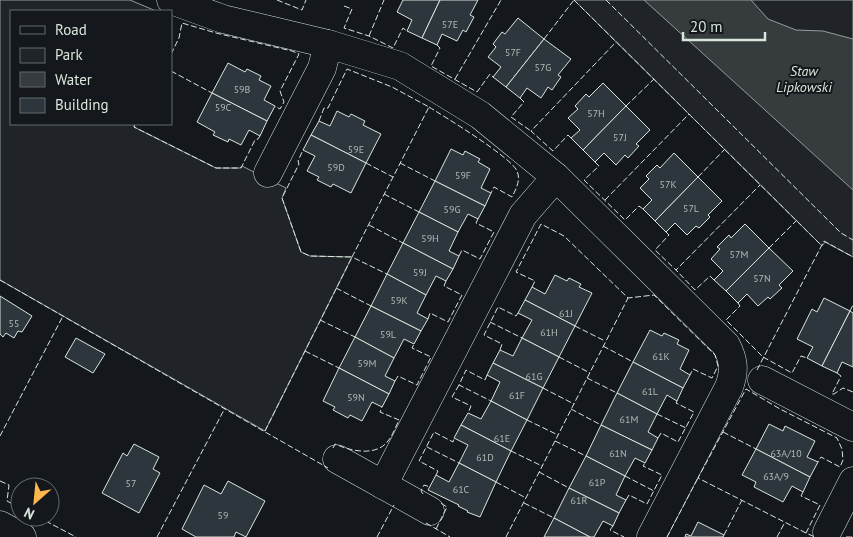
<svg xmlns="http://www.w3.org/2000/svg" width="853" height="537" viewBox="0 0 853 537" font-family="'PT Sans',sans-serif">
	<rect width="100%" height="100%" fill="#14181c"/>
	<g fill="#202428" stroke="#939e99">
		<path d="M 0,0 L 130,0 L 156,11 L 11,11 L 11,124 L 135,124 L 134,127 L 216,168 L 240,168 L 242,166 L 286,188 L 282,198 L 301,252 L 310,256 L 352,257 L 265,431 L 0,280 Z"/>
		<path d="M 574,0 L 853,0 L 853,257 L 825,242 L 822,246 Z"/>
	</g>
	<path fill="#363b3e" stroke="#939e99" d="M 644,0 L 751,0 L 768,19 L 796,30 L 823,31 L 853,39 L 853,190 Z"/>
	<g fill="#2c363c" stroke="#d8e6dc">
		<path d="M 403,0 L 440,0 L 422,38 L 407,31 L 412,20 L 397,12 Z"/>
		<path d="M 440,0 L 478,0 L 470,15 L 474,17 L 466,32 L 463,30 L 457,41 L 442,34 L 437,45 L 422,38 Z"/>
		<path d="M 518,18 L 544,39 L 506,87 L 493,77 L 501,67 L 488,57 L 496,47 L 493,44 L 502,32 L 505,34 Z"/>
		<path d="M 544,39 L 571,59 L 558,75 L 561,77 L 552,90 L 548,87 L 541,98 L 527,88 L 520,98 L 506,87 Z"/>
		<path d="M 228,63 L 245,72 L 247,69 L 261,76 L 259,80 L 271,86 L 264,100 L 275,106 L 267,121 L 212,93 Z"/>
		<path d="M 603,83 L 626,106 L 583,150 L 571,138 L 580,130 L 568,118 L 578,109 L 575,106 L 586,94 L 589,97 Z"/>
		<path d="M 212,93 L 267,121 L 260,136 L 249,130 L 241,145 L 229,139 L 228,142 L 213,135 L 215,132 L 197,122 Z"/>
		<path d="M 626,106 L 650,130 L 636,144 L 639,146 L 628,158 L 625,155 L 616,165 L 604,153 L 595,162 L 583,150 Z"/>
		<path d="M 337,111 L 349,117 L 351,114 L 365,121 L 363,125 L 381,134 L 366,163 L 311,135 L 319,121 L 330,126 Z"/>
		<path d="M 311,135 L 366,163 L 351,193 L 333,184 L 331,187 L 317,180 L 319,177 L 307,171 L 315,156 L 303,150 Z"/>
		<path d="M 451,149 L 463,155 L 465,151 L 480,159 L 478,162 L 490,169 L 481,188 L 491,193 L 485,206 L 435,181 Z"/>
		<path d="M 674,153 L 698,177 L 655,221 L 643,209 L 652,200 L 640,188 L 649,179 L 646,176 L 657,165 L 660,168 Z"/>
		<path d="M 698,177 L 722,201 L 708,215 L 710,217 L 699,228 L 696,226 L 687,235 L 675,223 L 666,232 L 655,221 Z"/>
		<path d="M 435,181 L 485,206 L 478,219 L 468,214 L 458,232 L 419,212 Z"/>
		<path d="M 419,212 L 458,232 L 449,251 L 459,256 L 453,269 L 403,243 Z"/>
		<path d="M 745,224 L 769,248 L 726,291 L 714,280 L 723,271 L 711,259 L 720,249 L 717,247 L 729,235 L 731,238 Z"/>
		<path d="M 403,243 L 453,269 L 446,281 L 436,276 L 426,295 L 387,274 Z"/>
		<path d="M 769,248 L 793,271 L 779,285 L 782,288 L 770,299 L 768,297 L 758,306 L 747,294 L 738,303 L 726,291 Z"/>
		<path d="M 387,274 L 426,295 L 417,313 L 428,319 L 421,331 L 371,306 Z"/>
		<path d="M 555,275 L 567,281 L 569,278 L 581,284 L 579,287 L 592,293 L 575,326 L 525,300 L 532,287 L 545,294 Z"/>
		<path d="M 0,296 L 32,316 L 22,332 L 18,331 L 14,338 L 6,333 L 3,337 L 0,334 Z"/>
		<path d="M 824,298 L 850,311 L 822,366 L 807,358 L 813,347 L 797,339 L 812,309 L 817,312 Z"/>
		<path d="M 525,300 L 575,326 L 559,357 L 522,338 L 532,320 L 518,313 Z"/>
		<path d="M 371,306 L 421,331 L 414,344 L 404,339 L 394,358 L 355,337 Z"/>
		<path d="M 850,311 L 853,313 L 853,367 L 842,362 L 837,373 L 822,366 Z"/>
		<path d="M 650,330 L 662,336 L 664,333 L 679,340 L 677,344 L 689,350 L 680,369 L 690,375 L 683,388 L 633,362 Z"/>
		<path d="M 355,337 L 394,358 L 385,376 L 395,381 L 389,394 L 339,368 Z"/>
		<path d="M 76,338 L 105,354 L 93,373 L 65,357 Z"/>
		<path d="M 522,338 L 559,357 L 543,388 L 493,363 L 500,350 L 513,356 Z"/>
		<path d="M 633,362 L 683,388 L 677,401 L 667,395 L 657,414 L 617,393 Z"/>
		<path d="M 493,363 L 543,388 L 527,420 L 491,401 L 500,382 L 487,375 Z"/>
		<path d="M 339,368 L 389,394 L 382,407 L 372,402 L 362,421 L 350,415 L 348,418 L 333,410 L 335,407 L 323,401 Z"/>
		<path d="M 617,393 L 657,414 L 648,432 L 658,438 L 652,450 L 601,425 Z"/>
		<path d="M 491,401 L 527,420 L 511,451 L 461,425 L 468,413 L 481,419 Z"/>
		<path d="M 769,424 L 783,431 L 785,426 L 815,441 L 807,457 L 818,462 L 810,477 L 756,449 Z"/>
		<path d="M 461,425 L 511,451 L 496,482 L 459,463 L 468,445 L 454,438 Z"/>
		<path d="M 601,425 L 652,450 L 645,463 L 635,458 L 625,476 L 586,456 Z"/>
		<path d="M 134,444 L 159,457 L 153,469 L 160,473 L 139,513 L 102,493 L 123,453 L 127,456 Z"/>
		<path d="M 756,449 L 810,477 L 803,492 L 792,486 L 783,502 L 754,487 L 756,482 L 742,475 Z"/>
		<path d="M 586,456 L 625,476 L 616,495 L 626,500 L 619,513 L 569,488 Z"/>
		<path d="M 459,463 L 496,482 L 480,517 L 467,512 L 468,511 L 458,506 L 459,505 L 428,490 L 436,475 L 449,482 Z"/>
		<path d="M 228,481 L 265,501 L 246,537 L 236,532 L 234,537 L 196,537 L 182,529 L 204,485 L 221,494 Z"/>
		<path d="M 569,488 L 619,513 L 613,526 L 603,521 L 594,537 L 590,537 L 554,518 Z"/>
		<path d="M 554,518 L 590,537 L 544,537 Z"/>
		<path d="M 698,522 L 724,535 L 723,537 L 685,537 L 686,534 L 691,536 Z"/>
	</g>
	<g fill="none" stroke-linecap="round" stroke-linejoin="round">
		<defs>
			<g id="minor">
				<path d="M 171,0 L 223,19 L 328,44 L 400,66 L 480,115 L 556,177 L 726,345 C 734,360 735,371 729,387 L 651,537"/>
				<path d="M 268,173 L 322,68 L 328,44"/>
				<path d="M 762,380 L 853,427"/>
				<path d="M 337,459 L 430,511"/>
				<path d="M 383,485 L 523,215 L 556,177"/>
				<path d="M 0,525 L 22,537"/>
				<path d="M 827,532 L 853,481"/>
			</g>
		</defs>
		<use href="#minor" stroke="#d8e6dc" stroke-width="29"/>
		<use href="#minor" stroke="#14181c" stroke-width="28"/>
		<g stroke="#d8e6dc" stroke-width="1" stroke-dasharray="6 2.5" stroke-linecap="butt">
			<path d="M 277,0 L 302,10 L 306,0"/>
			<path d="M 574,0 L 822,246"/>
			<path d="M 606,0 L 841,233 L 853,240"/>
			<path d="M 344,6 L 352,9 L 344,28 L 369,36 L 393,48 L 403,28 L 407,31"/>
			<path d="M 369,36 L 384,0"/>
			<path d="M 544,39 L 574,0"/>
			<path d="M 437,45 L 440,48 L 431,66 L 477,92 L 490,74 L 493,77"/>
			<path d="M 171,54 L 179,38 L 182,23 L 216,33 L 292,51 L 299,54 L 280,91 L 284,102 L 280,109 L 275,106"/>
			<path d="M 171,71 L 212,93"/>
			<path d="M 455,79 L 501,0"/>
			<path d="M 520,98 L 524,102 L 511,117 L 531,131"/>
			<path d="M 626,106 L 654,79"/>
			<path d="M 429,107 C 445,117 511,157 517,171 C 521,180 516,189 512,197 L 494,187 L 491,193"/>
			<path d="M 319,121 L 324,108 L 328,108 L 347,69 L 392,87 L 429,107 L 352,257 L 387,274"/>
			<path d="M 135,124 L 134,127 L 216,168 L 241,168 L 255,140 L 258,139 L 260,136"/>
			<path d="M 571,138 L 568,135 L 553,151 L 531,131 L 616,42"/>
			<path d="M 595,162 L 599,166 L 584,180 L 625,220 L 639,206 L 643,209"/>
			<path d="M 366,163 L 393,177"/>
			<path d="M 400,163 L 435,181"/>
			<path d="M 698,177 L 725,149"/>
			<path d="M 384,194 L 419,212"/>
			<path d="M 605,200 L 689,114"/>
			<path d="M 369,225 L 403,243"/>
			<path d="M 666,232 L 669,235 L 655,250 L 676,270"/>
			<path d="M 769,248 L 797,220"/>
			<path d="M 459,256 L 462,250 L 480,259 L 494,232 L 476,223 L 478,219"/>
			<path d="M 0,280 L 328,468"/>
			<path d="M 714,280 L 710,276 L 695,290 L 676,270 L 760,185"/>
			<path d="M 532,287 L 535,281 L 516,272 L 541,224 L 564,236 L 628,298 L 654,295 L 715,355 L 718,366 L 712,378 L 693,369 L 690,375"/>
			<path d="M 336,288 L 371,306"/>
			<path d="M 738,303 L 740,306 L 726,320 L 763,357"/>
			<path d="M 850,311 L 853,305"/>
			<path d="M 428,319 L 430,313 L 448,322 L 462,295 L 444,286 L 446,281"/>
			<path d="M 320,320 L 355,337"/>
			<path d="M 490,322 L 522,338"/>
			<path d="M 575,326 L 605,341"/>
			<path d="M 603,346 L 633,362"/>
			<path d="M 500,350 L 502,344 L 484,335 L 498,307 L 516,316 L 518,313"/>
			<path d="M 305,351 L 339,368"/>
			<path d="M 559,357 L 590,373"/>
			<path d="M 763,357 L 792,373 L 801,356 L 807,358"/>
			<path d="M 757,370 L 824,241 L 853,257"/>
			<path d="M 837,373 L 841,376 L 832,394 L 834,394 L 843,388 L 853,392"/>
			<path d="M 487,375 L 485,380 L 466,370 L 459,385 L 491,401"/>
			<path d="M 587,378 L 617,393"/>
			<path d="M 395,381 L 398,376 L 417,385 L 431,357 L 412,348 L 414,344"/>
			<path d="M 459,385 L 452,397 L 471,406 L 468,413"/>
			<path d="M 543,388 L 574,404"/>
			<path d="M 571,409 L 601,425"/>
			<path d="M 657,414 L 686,428"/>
			<path d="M 527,420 L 558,435"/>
			<path d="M 265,431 L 352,257 L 310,256 L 301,252 L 282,198 L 299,164 L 298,161 L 303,150"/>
			<path d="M 723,432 L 756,449"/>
			<path d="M 0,436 L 63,316"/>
			<path d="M 658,438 L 661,433 L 678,442 L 694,412 L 676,403 L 677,401"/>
			<path d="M 555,441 L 586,456"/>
			<path d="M 427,447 L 459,463"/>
			<path d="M 333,448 L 335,444 C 350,451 376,457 388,441 C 393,435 396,426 399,420 L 380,412 L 382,407"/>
			<path d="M 511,451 L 542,466"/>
			<path d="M 539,472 L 569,488"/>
			<path d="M 436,475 L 438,471 L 419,461 L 434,432 L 453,442 L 454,438"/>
			<path d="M 625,476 L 654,491"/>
			<path d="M 0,481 L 9,485 L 7,501 L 20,508"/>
			<path d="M 496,482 L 526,498"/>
			<path d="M 803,492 L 801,496 L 820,505 L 806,533 L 815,537"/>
			<path d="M 423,494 L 421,491 L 424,485 L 430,487"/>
			<path d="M 626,500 L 629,495 L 647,504 L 662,475 L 643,466 L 645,463"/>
			<path d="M 524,503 L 554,518"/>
			<path d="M 38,517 L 76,537"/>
			<path d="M 426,523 L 450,537"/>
			<path d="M 613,526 L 610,530 L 624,537"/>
			<path d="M 436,529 L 447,507 L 439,502"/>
			<path d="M 806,533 L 698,478 L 746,389 L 780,409 L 837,438 L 842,449 L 843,460 L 840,467 L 821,457 L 818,462"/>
			<path d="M 724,535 L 742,500"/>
			<path d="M 157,537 L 225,408"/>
			<path d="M 377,537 L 394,505"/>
			<path d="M 506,537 L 628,298"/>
			<path d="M 667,537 L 698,478"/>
			<path d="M 777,537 L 785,522"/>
			<path d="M 846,537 L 853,537"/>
		</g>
	</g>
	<g text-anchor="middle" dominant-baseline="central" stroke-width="4" stroke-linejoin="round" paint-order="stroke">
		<g font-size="10" fill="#adbab4">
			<text x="450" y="24">57E</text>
			<text x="513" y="52">57F</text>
			<text x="543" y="67">57G</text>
			<text x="242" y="89">59B</text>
			<text x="223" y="107">59C</text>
			<text x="596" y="113">57H</text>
			<text x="620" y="137">57J</text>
			<text x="356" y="149">59E</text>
			<text x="336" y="167">59D</text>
			<text x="463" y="175">59F</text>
			<text x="668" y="184">57K</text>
			<text x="691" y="208">57L</text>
			<text x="452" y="209">59G</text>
			<text x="430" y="238">59H</text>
			<text x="739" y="254">57M</text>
			<text x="420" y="272">59J</text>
			<text x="762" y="278">57N</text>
			<text x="399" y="300">59K</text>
			<text x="566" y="313">61J</text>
			<text x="14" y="323">55</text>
			<text x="549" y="332">61H</text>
			<text x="388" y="334">59L</text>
			<text x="661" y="356">61K</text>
			<text x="367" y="363">59M</text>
			<text x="534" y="376">61G</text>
			<text x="650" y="391">61L</text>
			<text x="517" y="395">61F</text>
			<text x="356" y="397">59N</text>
			<text x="629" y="419">61M</text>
			<text x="502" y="438">61E</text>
			<text x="618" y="453">61N</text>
			<text x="786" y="453">63A/10</text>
			<text x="485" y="457">61D</text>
			<text x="776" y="476">63A/9</text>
			<text x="597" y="482">61P</text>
			<text x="131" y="483">57</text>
			<text x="461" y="489">61C</text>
			<text x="579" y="500">61R</text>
			<text x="223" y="515">59</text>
		</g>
		<g font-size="14" font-style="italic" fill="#d8e6dc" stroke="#14181c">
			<text x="804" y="71">Staw<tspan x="804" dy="16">Lipkowski</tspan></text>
		</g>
	</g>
	<rect x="10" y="10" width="162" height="115" fill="#14181c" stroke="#626a69"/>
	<rect x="20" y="26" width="25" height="8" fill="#14181c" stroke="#626a69"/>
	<text x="55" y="35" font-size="15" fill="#d8e6dc">Road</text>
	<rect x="20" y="48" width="25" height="15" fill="#202428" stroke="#626a69"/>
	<text x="55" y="60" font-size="15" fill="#d8e6dc">Park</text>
	<rect x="20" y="72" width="25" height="15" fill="#363b3e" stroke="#626a69"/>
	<text x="55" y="85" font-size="15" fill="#d8e6dc">Water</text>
	<rect x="20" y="98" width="25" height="15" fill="#2c363c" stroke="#626a69"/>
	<text x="55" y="110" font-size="15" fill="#d8e6dc">Building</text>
	<g transform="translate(35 502) rotate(207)"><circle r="24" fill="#14181c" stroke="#626a69"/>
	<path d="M0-4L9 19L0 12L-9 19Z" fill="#ffb74d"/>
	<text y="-8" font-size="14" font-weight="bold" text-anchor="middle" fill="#d8e6dc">N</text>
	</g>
	<path d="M683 32v8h82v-8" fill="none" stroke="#d8e6dc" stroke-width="2.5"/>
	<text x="690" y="32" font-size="15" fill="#d8e6dc" stroke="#14181c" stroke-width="4" paint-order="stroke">20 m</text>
</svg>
